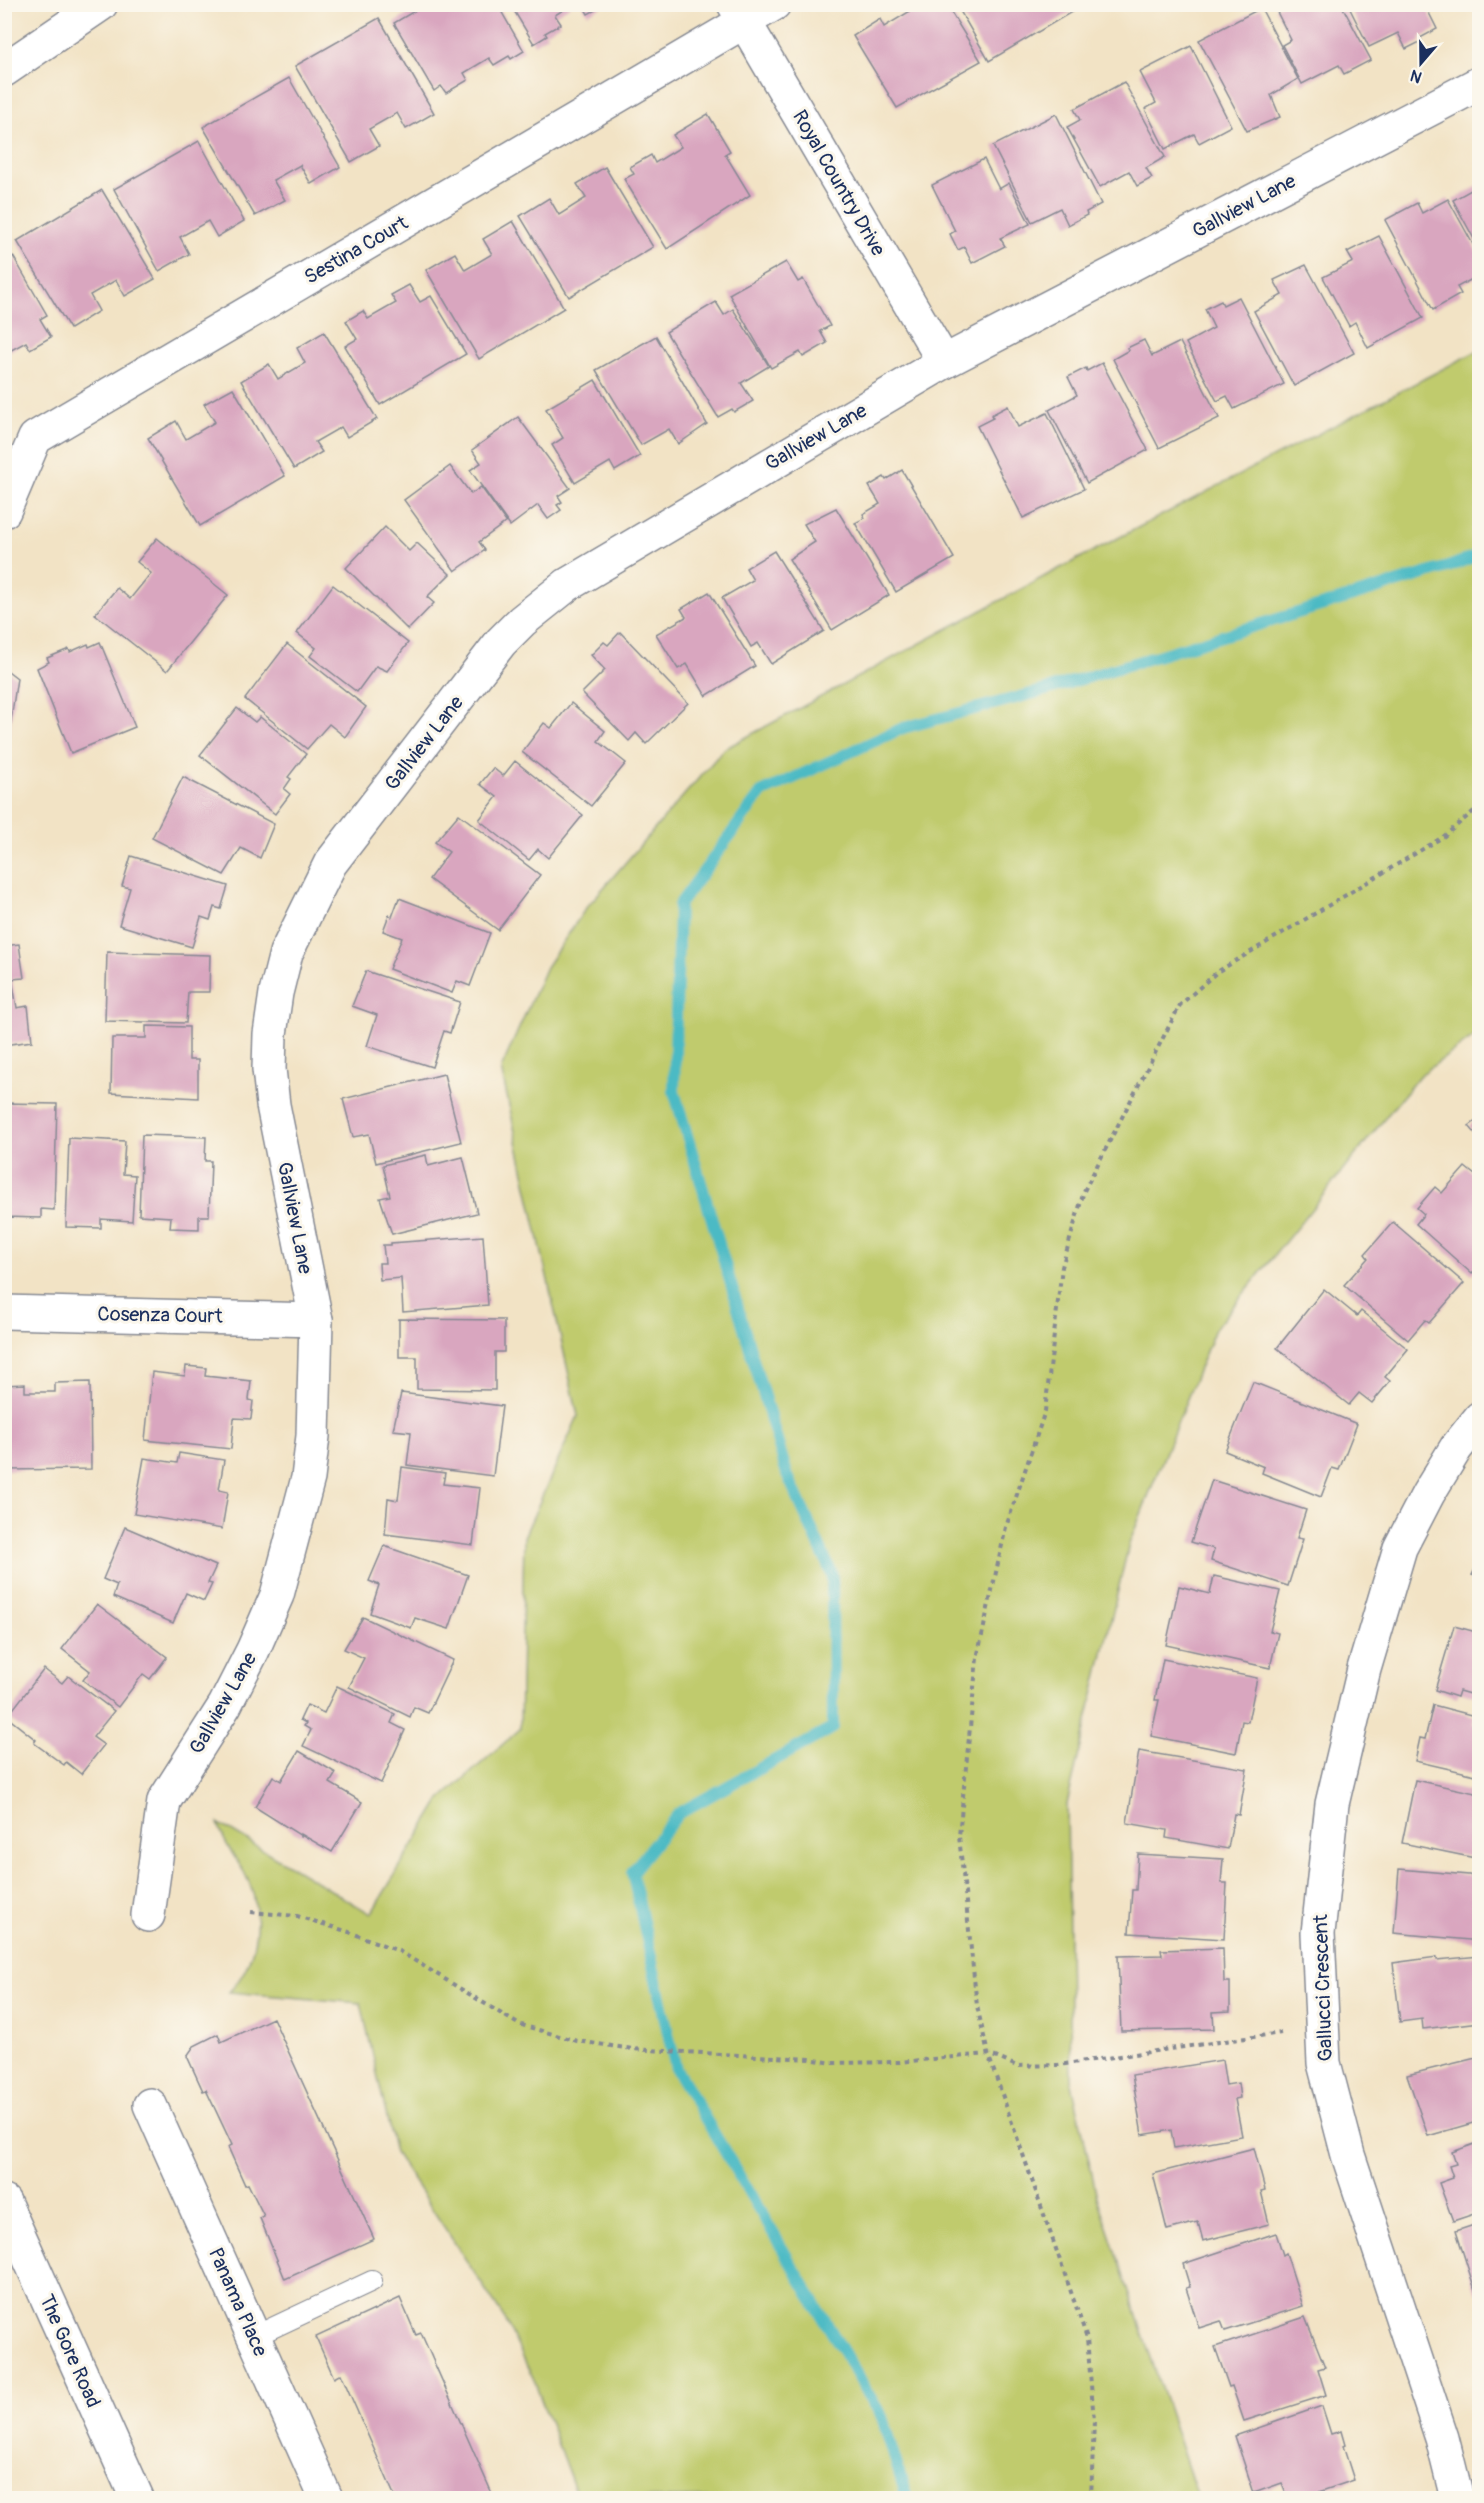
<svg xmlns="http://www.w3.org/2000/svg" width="1484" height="2503" viewBox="0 0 1484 2503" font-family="Pangolin,sans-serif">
	<rect width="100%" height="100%" fill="#fbf7ec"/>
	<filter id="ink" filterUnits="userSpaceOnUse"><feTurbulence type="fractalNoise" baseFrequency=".0167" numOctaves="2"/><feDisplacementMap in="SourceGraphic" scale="12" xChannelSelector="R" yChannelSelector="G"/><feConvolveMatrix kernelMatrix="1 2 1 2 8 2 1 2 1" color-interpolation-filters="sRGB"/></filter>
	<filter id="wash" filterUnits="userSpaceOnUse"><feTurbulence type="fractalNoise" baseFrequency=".008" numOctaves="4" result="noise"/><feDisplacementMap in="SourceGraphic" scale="24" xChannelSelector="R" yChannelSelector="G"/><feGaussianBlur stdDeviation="1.35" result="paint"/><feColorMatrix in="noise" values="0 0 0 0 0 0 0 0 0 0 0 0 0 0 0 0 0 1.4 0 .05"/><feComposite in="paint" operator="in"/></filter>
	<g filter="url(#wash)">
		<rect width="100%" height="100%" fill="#f2e3c5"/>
		<path fill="#c0cb6d" stroke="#6e7d66" stroke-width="1.5" d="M 1479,350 L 1479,1033 L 1419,1076 L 1215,1329 L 1129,1544 L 1067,1804 L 1071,2079 L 1097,2197 L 1198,2498 L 578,2498 L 535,2383 L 505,2319 L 395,2153 L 361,2003 L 229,1992 C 259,1961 265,1909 244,1872 C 234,1855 223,1842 218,1823 L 371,1914 L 441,1799 L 520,1729 L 524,1537 L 578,1416 L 501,1069 L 546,967 L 586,908 L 724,749 L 1051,573 Z"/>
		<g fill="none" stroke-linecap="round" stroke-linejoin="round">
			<path stroke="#4bbac4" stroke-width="12" d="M 907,2498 L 882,2417 L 676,2069 L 632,1872 L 679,1813 L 833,1728 L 832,1574 L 787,1474 L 674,1091 L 679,905 L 761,793 L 903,728 L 1046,690 L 1451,566 L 1480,554"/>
		</g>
		<g id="blocks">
			<g fill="#d9a6bf">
				<path d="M 426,4 L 497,4 L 524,51 L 511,59 L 509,56 L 494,65 L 489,58 L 464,73 L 468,80 L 446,93 L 441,86 L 434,91 L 394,23 Z"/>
				<path d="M 510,4 L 573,4 L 555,15 L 561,24 L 545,33 L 547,36 L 534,44 Z"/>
				<path d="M 582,4 L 600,4 L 601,7 L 588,14 Z"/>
				<path d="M 909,4 L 946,4 L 981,61 L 897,108 L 853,36 L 880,19 L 884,27 L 912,10 Z"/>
				<path d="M 956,4 L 1072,4 L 1075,10 L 989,61 Z"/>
				<path d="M 1282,4 L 1341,4 L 1371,60 L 1344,74 L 1339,65 L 1302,84 L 1282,45 L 1291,40 L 1275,8 Z"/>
				<path d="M 1348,5 L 1425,5 L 1437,29 L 1420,38 L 1422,41 L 1406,49 L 1398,33 L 1369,47 Z"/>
				<path d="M 1261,8 L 1298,79 L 1271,95 L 1280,117 L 1247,131 L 1199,40 Z"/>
				<path d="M 379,18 L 434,113 L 406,129 L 397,113 L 369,129 L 379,146 L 351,162 L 295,66 Z"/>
				<path d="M 1191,46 L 1231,126 L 1199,143 L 1194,134 L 1165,149 L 1145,109 L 1156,103 L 1140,72 Z"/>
				<path d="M 289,78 L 340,167 L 311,184 L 300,165 L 273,180 L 285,200 L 255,216 L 203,127 Z"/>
				<path d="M 1124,82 L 1165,157 L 1146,168 L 1152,178 L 1137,186 L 1129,171 L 1100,187 L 1067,127 L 1080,120 L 1074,109 Z"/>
				<path d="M 708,114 L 730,151 L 725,154 L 750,195 L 667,249 L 624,179 L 634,174 L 630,167 L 651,155 L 655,163 L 681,147 L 673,135 Z"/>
				<path d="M 1056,114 L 1101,204 L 1086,212 L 1087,215 L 1068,225 L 1060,208 L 1032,222 L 993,146 Z"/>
				<path d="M 199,141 L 244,221 L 217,237 L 208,221 L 180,237 L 189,254 L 159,271 L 114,189 Z"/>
				<path d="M 984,159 L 999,189 L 1009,183 L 1030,224 L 1000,238 L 1005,246 L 972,263 L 964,247 L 958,250 L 950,234 L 955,231 L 932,185 Z"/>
				<path d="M 605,167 L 653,247 L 569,297 L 520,216 L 549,198 L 559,215 L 586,198 L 577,184 Z"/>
				<path d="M 1480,185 L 1480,250 L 1453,200 Z"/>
				<path d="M 102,190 L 155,279 L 125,296 L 116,280 L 90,295 L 99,311 L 70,329 L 17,241 Z"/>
				<path d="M 1448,199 L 1480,257 L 1480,275 L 1457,287 L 1461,294 L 1433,310 L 1385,220 L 1417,203 L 1422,213 Z"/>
				<path d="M 513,221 L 564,308 L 479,359 L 426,270 L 455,253 L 465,270 L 492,254 L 483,239 Z"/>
				<path d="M 1379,236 L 1423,318 L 1368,348 L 1355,322 L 1349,326 L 1323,277 L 1353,262 L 1347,252 Z"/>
				<path d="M 13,256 L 47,315 L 40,319 L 51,337 L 30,349 L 26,342 L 4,354 L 4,261 Z"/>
				<path d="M 786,262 L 798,282 L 803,279 L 830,326 L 820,331 L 827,343 L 803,357 L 800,352 L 771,368 L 729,294 Z"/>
				<path d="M 1306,265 L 1354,353 L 1294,386 L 1254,311 L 1282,295 L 1274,280 Z"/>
				<path d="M 409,285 L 420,302 L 431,296 L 466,354 L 380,405 L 345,346 L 357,339 L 346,321 L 363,311 L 368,319 L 396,303 L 391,295 Z"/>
				<path d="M 1239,297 L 1284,384 L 1234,409 L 1227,396 L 1217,401 L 1186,343 L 1214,328 L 1205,309 L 1221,301 L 1223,305 Z"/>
				<path d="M 716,302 L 724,315 L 733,309 L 769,366 L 741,383 L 753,401 L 734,412 L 732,409 L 718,417 L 666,332 Z"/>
				<path d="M 324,332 L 377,419 L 347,437 L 341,427 L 315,442 L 322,452 L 294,469 L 241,381 L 269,364 L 278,379 L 305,363 L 297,348 Z"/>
				<path d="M 656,336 L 707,424 L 678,444 L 669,429 L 641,445 L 596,370 Z"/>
				<path d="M 1144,340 L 1152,356 L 1180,342 L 1219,418 L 1159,448 L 1113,359 L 1129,350 L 1127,348 Z"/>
				<path d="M 1102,363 L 1148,450 L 1087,483 L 1049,410 L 1077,395 L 1068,377 L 1086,368 L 1087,371 Z"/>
				<path d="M 595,380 L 640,456 L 615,471 L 610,462 L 575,483 L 552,445 L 563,438 L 546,409 Z"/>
				<path d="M 233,388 L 285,476 L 200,526 L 148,438 L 176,421 L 186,439 L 215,422 L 204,404 Z"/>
				<path d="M 1008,406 L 1018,427 L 1047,413 L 1084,489 L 1023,518 L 977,426 L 993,418 L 991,415 Z"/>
				<path d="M 518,417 L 570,488 L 558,496 L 562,502 L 557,505 L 561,510 L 548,519 L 538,505 L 510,526 L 470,470 L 481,463 L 472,450 Z"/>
				<path d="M 450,466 L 471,494 L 481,487 L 506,522 L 479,542 L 485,550 L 455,571 L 404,500 Z"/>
				<path d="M 902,470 L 954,558 L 896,592 L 855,523 L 865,518 L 863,514 L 880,504 L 869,486 L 884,477 L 886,480 Z"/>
				<path d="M 836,508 L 889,595 L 832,630 L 789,559 L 815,542 L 804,524 Z"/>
				<path d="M 385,527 L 409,551 L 417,543 L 450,574 L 427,597 L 434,603 L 408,630 L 346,568 Z"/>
				<path d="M 157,538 L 228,595 L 167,671 L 95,614 L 117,588 L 130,599 L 151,573 L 137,562 Z"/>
				<path d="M 774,551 L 824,631 L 771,664 L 758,643 L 751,647 L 722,598 L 753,580 L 746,568 Z"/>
				<path d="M 333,585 L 408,643 L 387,671 L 376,666 L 357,692 L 310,656 L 316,648 L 297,633 Z"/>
				<path d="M 709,592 L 755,666 L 706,696 L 687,664 L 678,669 L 656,634 L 686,617 L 681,609 Z"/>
				<path d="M 620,632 L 688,703 L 646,744 L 636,733 L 629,741 L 582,693 L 605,670 L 591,655 L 604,642 L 608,645 Z"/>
				<path d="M 100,642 L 135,727 L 71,753 L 37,668 L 49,662 L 47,658 L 69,649 L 70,652 L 88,644 L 89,647 Z"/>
				<path d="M 287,644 L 366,707 L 345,737 L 329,724 L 307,749 L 245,699 Z"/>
				<path d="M 4,668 L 17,678 L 6,755 L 4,755 Z"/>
				<path d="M 571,703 L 605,731 L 598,741 L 626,763 L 591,806 L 522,752 L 544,723 L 551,728 Z"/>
				<path d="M 237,708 L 255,722 L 260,717 L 306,754 L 288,777 L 291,779 L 284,789 L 290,794 L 275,814 L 200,755 Z"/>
				<path d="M 515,761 L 583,815 L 548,858 L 538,849 L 529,860 L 479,820 L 497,797 L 480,784 L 493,768 L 503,776 Z"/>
				<path d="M 183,777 L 274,824 L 260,858 L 241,848 L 224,875 L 152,838 Z"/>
				<path d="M 459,814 L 540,875 L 498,930 L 429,879 L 449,852 L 435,842 Z"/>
				<path d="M 131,856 L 228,886 L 221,909 L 214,907 L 210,920 L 201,917 L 192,947 L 119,925 L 130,888 L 122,886 Z"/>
				<path d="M 399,898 L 490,933 L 470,986 L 457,981 L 452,993 L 389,969 L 402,938 L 383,931 L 389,915 L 392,917 Z"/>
				<path d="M 19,944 L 24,978 L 12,979 L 17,1008 L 28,1006 L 32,1041 L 4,1045 L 4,946 Z"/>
				<path d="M 107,952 L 210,955 L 209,992 L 188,992 L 186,1023 L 105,1021 Z"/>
				<path d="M 366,971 L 460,1002 L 450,1033 L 444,1031 L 432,1067 L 367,1046 L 377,1015 L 352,1006 Z"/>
				<path d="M 146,1026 L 189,1027 L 189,1060 L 198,1060 L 198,1098 L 111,1093 L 112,1038 L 146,1038 Z"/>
				<path d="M 444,1074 L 461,1142 L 376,1163 L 369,1134 L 353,1137 L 343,1099 Z"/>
				<path d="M 4,1103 L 57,1104 L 54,1210 L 41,1209 L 41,1218 L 4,1217 Z"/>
				<path d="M 1480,1118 L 1480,1139 L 1469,1126 Z"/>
				<path d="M 142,1135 L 206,1137 L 205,1161 L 211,1161 L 209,1216 L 199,1216 L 199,1229 L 170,1228 L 171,1217 L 139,1215 Z"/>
				<path d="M 69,1138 L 125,1141 L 123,1174 L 135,1175 L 132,1221 L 101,1219 L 101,1228 L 66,1227 Z"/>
				<path d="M 426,1155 L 428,1166 L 463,1157 L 477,1213 L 392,1234 L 380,1198 L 390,1196 L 383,1165 Z"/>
				<path d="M 1465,1167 L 1480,1179 L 1480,1265 L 1472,1274 L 1416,1224 L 1424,1214 L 1417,1208 L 1435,1187 L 1442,1193 Z"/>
				<path d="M 1393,1222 L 1464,1283 L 1429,1323 L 1425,1320 L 1408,1340 L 1344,1285 L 1368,1258 L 1365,1254 Z"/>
				<path d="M 483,1236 L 488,1305 L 403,1312 L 401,1278 L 380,1280 L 379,1263 L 385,1263 L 383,1245 L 391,1245 L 391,1243 Z"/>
				<path d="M 1324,1289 L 1357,1316 L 1361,1311 L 1408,1349 L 1385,1377 L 1390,1381 L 1372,1403 L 1359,1393 L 1349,1405 L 1277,1348 Z"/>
				<path d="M 399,1319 L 504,1320 L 504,1352 L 495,1352 L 495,1390 L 417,1389 L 417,1357 L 399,1357 Z"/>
				<path d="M 186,1366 L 206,1368 L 205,1376 L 251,1381 L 249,1400 L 253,1401 L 251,1419 L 234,1418 L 231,1449 L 145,1440 L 152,1372 L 185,1376 Z"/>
				<path d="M 90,1382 L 91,1469 L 4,1470 L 4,1385 L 25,1384 L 25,1392 L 55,1392 L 55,1383 Z"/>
				<path d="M 1253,1382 L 1357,1424 L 1339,1470 L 1332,1468 L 1321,1497 L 1262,1473 L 1264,1467 L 1225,1451 Z"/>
				<path d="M 401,1393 L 502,1406 L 493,1476 L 407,1465 L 411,1432 L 393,1430 Z"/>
				<path d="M 179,1453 L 224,1460 L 219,1490 L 228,1492 L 222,1529 L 134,1514 L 144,1458 L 177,1463 Z"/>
				<path d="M 402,1467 L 445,1473 L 443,1484 L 480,1488 L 473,1545 L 385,1534 L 388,1498 L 398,1500 Z"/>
				<path d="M 1212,1480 L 1306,1510 L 1297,1538 L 1303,1539 L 1288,1586 L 1211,1561 L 1214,1549 L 1191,1542 Z"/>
				<path d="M 125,1527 L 216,1566 L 208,1583 L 212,1584 L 204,1601 L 186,1593 L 173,1623 L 113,1597 L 117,1585 L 103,1579 Z"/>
				<path d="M 384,1546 L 468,1575 L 449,1629 L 415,1618 L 411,1628 L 370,1613 L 379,1585 L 369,1581 Z"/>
				<path d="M 1480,1559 L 1480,1578 L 1472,1575 Z"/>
				<path d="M 1214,1576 L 1280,1591 L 1270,1631 L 1278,1633 L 1270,1668 L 1166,1645 L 1179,1586 L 1210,1594 Z"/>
				<path d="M 97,1604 L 167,1657 L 150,1679 L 143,1674 L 118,1707 L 83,1680 L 90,1671 L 62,1649 Z"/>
				<path d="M 363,1617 L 453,1660 L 428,1713 L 414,1707 L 410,1717 L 349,1687 L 364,1658 L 344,1649 Z"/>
				<path d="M 1454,1626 L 1480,1633 L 1480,1697 L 1459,1691 L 1457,1697 L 1435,1690 Z"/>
				<path d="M 1163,1659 L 1257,1678 L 1248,1722 L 1242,1721 L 1236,1753 L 1151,1736 L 1159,1700 L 1155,1700 Z"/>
				<path d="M 44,1669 L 62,1683 L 68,1676 L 114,1711 L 93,1737 L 104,1745 L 81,1774 L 66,1762 L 64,1765 L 34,1743 L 36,1740 L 7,1717 Z"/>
				<path d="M 337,1686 L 395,1714 L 391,1723 L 405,1730 L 381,1783 L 303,1746 L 311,1730 L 304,1726 L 306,1723 L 300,1720 L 307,1705 L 324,1713 Z"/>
				<path d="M 1433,1705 L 1475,1716 L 1473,1724 L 1480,1726 L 1480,1776 L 1415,1761 L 1420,1738 L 1425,1739 Z"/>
				<path d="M 299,1751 L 336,1773 L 330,1783 L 362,1802 L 332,1852 L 301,1834 L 301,1836 L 255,1807 L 273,1776 L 281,1781 Z"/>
				<path d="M 1139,1751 L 1247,1769 L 1239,1815 L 1234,1814 L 1228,1849 L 1166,1838 L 1167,1830 L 1127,1823 Z"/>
				<path d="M 1415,1780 L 1480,1794 L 1480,1859 L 1402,1843 Z"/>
				<path d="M 1138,1854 L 1223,1859 L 1221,1883 L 1227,1883 L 1224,1939 L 1129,1933 L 1132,1890 L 1136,1890 Z"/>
				<path d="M 1399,1869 L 1480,1876 L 1480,1941 L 1394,1933 Z"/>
				<path d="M 1223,1948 L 1224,1982 L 1230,1982 L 1230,2011 L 1213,2012 L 1214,2029 L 1121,2031 L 1118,1956 L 1162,1955 L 1161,1950 Z"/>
				<path d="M 1480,1956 L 1480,2022 L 1423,2029 L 1422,2019 L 1400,2022 L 1393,1963 L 1437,1957 L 1437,1960 Z"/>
				<path d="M 273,2018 L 374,2239 L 285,2279 L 260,2218 L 264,2216 L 248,2184 L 245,2185 L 228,2147 L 232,2145 L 206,2090 L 203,2091 L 187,2056 L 194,2046 L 218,2034 L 221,2042 Z"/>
				<path d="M 1480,2057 L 1480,2121 L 1428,2136 L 1407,2075 Z"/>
				<path d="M 1222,2060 L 1226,2085 L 1238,2083 L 1240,2098 L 1235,2099 L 1242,2136 L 1174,2148 L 1171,2130 L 1142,2135 L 1132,2075 Z"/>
				<path d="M 1480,2142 L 1480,2212 L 1453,2221 L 1439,2183 L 1453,2178 L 1449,2166 L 1456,2164 L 1452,2152 Z"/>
				<path d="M 1254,2148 L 1265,2190 L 1261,2191 L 1269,2224 L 1203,2241 L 1198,2222 L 1167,2230 L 1153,2174 Z"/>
				<path d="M 1480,2223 L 1480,2291 L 1476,2293 L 1456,2231 Z"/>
				<path d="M 1276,2233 L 1283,2255 L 1286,2253 L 1303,2306 L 1225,2331 L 1221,2321 L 1199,2328 L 1186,2288 L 1190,2287 L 1183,2264 Z"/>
				<path d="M 400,2298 L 416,2335 L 421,2333 L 494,2498 L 391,2498 L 395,2497 L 341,2374 L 334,2378 L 316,2337 Z"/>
				<path d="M 1305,2317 L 1325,2367 L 1318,2369 L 1326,2395 L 1244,2421 L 1232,2386 L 1229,2387 L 1215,2347 Z"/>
				<path d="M 1322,2406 L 1331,2434 L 1341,2431 L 1345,2445 L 1343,2446 L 1354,2480 L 1301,2498 L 1288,2498 L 1282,2483 L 1254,2493 L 1235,2436 Z"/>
			</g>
		</g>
	</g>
	<g filter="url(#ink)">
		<use href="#blocks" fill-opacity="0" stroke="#868992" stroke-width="1.5"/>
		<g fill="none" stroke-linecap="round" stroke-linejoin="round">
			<defs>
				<path id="service" d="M 253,2337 L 372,2281"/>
				<g id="minor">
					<path d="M 734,4 L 944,362"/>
					<path d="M 4,511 L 35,438 L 774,4"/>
					<path d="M 4,1312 L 316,1320"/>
					<path d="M 148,1915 L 164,1801 L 225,1705 L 253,1650 L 277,1595 L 308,1478 L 313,1436 L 316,1320 L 273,1105 L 269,1069 L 270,1034 L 276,993 L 286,953 L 330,864 L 501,642 L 522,621 L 567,585 L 944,362 L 1480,83"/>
					<path d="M 150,2105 L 326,2498"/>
					<path d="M 1457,2498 L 1442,2438 L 1348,2155 L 1324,2063 L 1318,1933 L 1332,1804 L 1364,1669 L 1400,1548 L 1428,1494 L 1456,1448 L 1480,1418"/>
				</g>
				<g id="secondary">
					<path d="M 4,70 L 101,4"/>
					<path d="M 4,2202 L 137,2498"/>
				</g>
			</defs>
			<use href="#service" stroke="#868992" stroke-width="22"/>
			<use href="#minor" stroke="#868992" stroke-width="36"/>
			<use href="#secondary" stroke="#868992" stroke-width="36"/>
			<g stroke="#868992" stroke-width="4" stroke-dasharray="4.5 4.5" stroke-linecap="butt">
				<path d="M 251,1912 L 297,1916 L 349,1932 L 399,1951 L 518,2024 L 577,2041 L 633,2049 L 810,2059 L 832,2063 L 899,2062 L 988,2054 L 1017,2066 L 1058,2065 L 1281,2033"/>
				<path d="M 1091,2498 L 1094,2420 L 1087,2338 L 988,2054 L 977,2006 L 959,1836 L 977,1658 L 1006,1527 L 1045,1411 L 1062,1267 L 1084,1191 L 1180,1005 L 1217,972 L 1443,837 L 1480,806"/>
			</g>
			<use href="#service" stroke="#fff" stroke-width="20"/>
			<use href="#minor" stroke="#fff" stroke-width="33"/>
			<use href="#secondary" stroke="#fff" stroke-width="33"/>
		</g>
	</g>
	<g text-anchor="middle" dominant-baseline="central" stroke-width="6" stroke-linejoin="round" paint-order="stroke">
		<g font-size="20" fill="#1b2f5e" stroke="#fbf7ec">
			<text transform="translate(839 183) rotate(60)">Royal Country Drive</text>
			<text transform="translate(1244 206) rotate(-28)">Gallview Lane</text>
			<text transform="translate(356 250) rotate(-30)">Sestina Court</text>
			<text transform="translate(816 437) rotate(-30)">Gallview Lane</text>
			<text transform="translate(424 743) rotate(-52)">Gallview Lane</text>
			<text transform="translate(295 1218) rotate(79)">Gallview Lane</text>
			<text transform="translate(160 1315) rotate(1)">Cosenza Court</text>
			<text transform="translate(223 1703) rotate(-60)">Gallview Lane</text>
			<text transform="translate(1323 1988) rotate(-92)">Gallucci Crescent</text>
			<text transform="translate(238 2302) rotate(66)">Panama Place</text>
			<text transform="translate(70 2351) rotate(66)">The Gore Road</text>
		</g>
	</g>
	<rect width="1484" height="2503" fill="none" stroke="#fbf7ec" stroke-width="24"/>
	<g transform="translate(1421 63) rotate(200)" stroke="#fbf7ec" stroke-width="4.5" paint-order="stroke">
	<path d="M0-4.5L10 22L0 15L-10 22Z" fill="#1b2f5e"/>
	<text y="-9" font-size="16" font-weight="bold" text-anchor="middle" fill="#1b2f5e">N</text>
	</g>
</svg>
